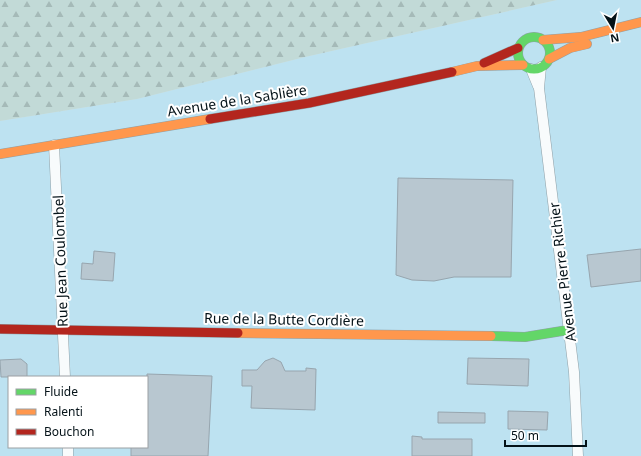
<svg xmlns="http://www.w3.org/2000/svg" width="641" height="456" viewBox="0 0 641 456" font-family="'Noto Sans',sans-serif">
	<defs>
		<pattern id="forest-firs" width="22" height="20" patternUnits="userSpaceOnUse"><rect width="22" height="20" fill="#c2dad7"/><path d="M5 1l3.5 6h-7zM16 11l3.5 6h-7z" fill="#a5bab8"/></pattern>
	</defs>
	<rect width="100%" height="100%" fill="#cee4ed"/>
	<path fill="#bde2f1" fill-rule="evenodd" d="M 557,0 L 641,0 L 641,456 L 0,456 L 0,121 L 137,99 L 305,57 ZM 9,377 L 147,377 L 147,447 L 9,447 Z"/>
	<path fill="url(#forest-firs)" d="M 0,0 L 557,0 L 305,57 L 137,99 L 0,121 Z"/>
	<g fill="#b8c7d0" stroke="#97a5ae">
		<path d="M 398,178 L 513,180 L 511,277 L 454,277 L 434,281 L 412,280 L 396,275 Z"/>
		<path d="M 641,249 L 641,281 L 591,287 L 587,255 Z"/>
		<path d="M 94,251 L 115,253 L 113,281 L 81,279 L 82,263 L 93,264 Z"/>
		<path d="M 273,358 L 281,362 L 285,371 L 306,371 L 306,368 L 316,369 L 315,410 L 251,408 L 252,386 L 242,386 L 242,370 L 257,370 L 265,361 Z"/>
		<path d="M 468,358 L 529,359 L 528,386 L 467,384 Z"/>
		<path d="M 21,359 L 27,364 L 27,377 L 1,377 L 0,360 Z"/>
		<path d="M 147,374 L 212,376 L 208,456 L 131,456 L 131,447 L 147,447 Z"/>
		<path d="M 508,411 L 548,412 L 547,430 L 508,429 Z"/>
		<path d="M 438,412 L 485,413 L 485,423 L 438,423 Z"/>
		<path d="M 412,436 L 422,437 L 422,439 L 472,439 L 472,456 L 412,456 Z"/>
	</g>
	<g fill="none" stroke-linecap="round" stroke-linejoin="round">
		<defs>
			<g id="street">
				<path d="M 541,67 L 539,88 L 574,372 L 578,456"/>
				<path d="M 531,69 L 538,86"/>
				<path d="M 54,145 L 65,377"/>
				<path d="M 68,447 L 68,456"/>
			</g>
			<g id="fast">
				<circle cx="534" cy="53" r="16"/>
				<path d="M 491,336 L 525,337 L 568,330"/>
			</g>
			<g id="slow">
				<path d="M 543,40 L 581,37 L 641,22"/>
				<path d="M 549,59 L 570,48 L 587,44"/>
				<path d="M 452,72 L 477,66 L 523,65"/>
				<path d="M 0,154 L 210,119"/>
				<path d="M 238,333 L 491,336"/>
			</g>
			<g id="jam">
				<path d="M 484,63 L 518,48"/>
				<path d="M 210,119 L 309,103 L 452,72"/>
				<path d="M 0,329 L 238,333"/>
			</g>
		</defs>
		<use href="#street" stroke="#8fa0a7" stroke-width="11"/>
		<use href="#fast" stroke="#8fa0a7" stroke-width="10"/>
		<use href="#slow" stroke="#8fa0a7" stroke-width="10"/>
		<use href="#jam" stroke="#8fa0a7" stroke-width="10"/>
		<use href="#street" stroke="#f8fbfc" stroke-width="10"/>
		<use href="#fast" stroke="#63d668" stroke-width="9"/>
		<use href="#slow" stroke="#ff974d" stroke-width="9"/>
		<use href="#jam" stroke="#b3261e" stroke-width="9"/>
	</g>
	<g text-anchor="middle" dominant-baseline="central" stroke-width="4" stroke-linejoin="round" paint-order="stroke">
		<g font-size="14" fill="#041218" stroke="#fff">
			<text transform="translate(237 100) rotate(-9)">Avenue de la Sablière</text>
			<text transform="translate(60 261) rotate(-92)">Rue Jean Coulombel</text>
			<text transform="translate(562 272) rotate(-97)">Avenue Pierre Richier</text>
			<text transform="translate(284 319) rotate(1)">Rue de la Butte Cordière</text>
		</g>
	</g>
	<rect x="8" y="376" width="140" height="72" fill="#ffffff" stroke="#9ba0a3"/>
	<rect x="16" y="389" width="20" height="6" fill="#63d668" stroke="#9ba0a3"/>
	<text x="44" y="396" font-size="12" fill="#041218">Fluide</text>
	<rect x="16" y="409" width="20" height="6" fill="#ff974d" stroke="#9ba0a3"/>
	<text x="44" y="416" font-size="12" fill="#041218">Ralenti</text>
	<rect x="16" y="429" width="20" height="6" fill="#b3261e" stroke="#9ba0a3"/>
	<text x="44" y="436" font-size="12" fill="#041218">Bouchon</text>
	<g transform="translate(613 28) rotate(170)" stroke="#ffffff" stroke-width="3" paint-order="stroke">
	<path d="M0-3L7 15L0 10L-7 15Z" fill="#041218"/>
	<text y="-6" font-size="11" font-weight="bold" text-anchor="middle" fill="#041218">N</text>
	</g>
	<path d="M505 440v6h81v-6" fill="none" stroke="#041218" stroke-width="2"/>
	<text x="511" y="440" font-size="12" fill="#041218" stroke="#ffffff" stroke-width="3" paint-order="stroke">50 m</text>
</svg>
